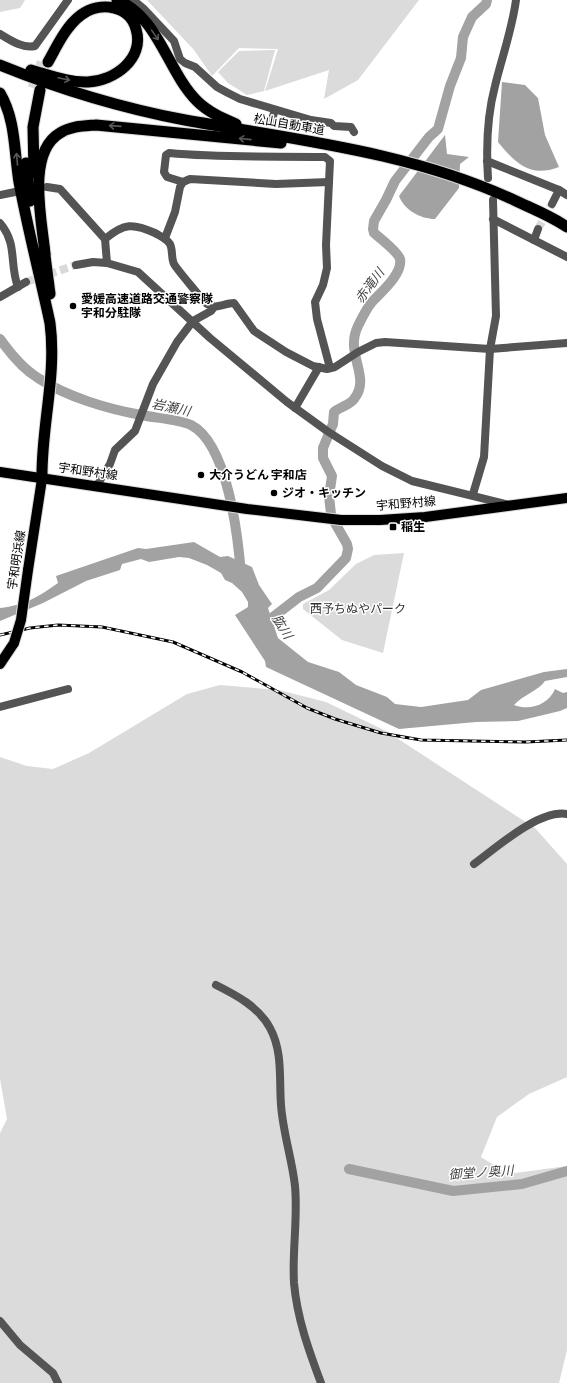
<svg xmlns="http://www.w3.org/2000/svg" width="567" height="1383" viewBox="0 0 567 1383" font-family="'Sofia Sans Condensed','Noto Sans JP',sans-serif">
	<rect width="100%" height="100%" fill="#fff"/>
	<g fill="#dbdbdb">
		<path d="M 0,0 L 25,0 L 20,8 L 0,12 Z"/>
		<path d="M 147,0 L 419,0 L 358,80 L 324,99 L 329,70 L 265,91 L 278,49 L 239,48 L 212,76 L 194,50 Z"/>
		<path d="M 275,50 L 264,91 L 247,95 L 228,83 L 218,72 L 239,51 Z"/>
		<path d="M 404,553 L 383,653 L 342,640 L 303,609 L 303,604 L 329,590 L 356,564 L 374,555 Z"/>
		<path d="M 220,685 L 279,690 L 326,702 L 386,731 L 535,828 L 567,864 L 567,1077 L 529,1094 L 497,1117 L 481,1157 L 508,1174 L 567,1166 L 567,1350 L 559,1383 L 0,1383 L 0,1133 L 7,1119 L 0,1079 L 0,757 L 27,766 L 53,769 L 89,753 L 187,694 Z"/>
	</g>
	<g fill="#a2a2a2">
		<path d="M 502,82 L 525,85 L 538,98 L 545,135 L 559,167 C 530,178 516,164 498,142 Z"/>
		<path d="M 445,135 L 447,154 L 469,157 L 460,164 L 459,188 L 435,219 C 421,219 404,210 399,196 Z"/>
		<path d="M 194,542 L 220,557 L 228,556 L 252,567 L 259,585 L 272,604 L 268,608 L 278,638 L 308,662 L 339,672 L 356,685 L 387,697 L 395,704 L 421,707 L 468,700 L 481,690 L 544,672 L 567,669 L 567,677 L 545,681 C 539,690 523,695 514,705 C 530,711 548,705 555,689 L 563,693 L 567,692 L 567,708 L 560,711 L 518,721 L 476,722 L 399,729 L 266,667 L 265,661 L 235,615 L 248,607 L 248,602 L 242,592 L 232,583 L 225,580 L 221,573 L 207,565 L 189,558 L 179,557 L 149,562 L 141,559 L 122,564 L 120,570 L 86,581 L 43,603 L 0,621 L 0,608 C 25,605 38,597 58,583 L 56,576 L 138,548 L 146,549 Z"/>
	</g>
	<g fill="none" stroke-linecap="round" stroke-linejoin="round">
		<g stroke="#a2a2a2" stroke-width="10">
			<path d="M 0,339 C 10,353 23,369 38,378 C 67,397 108,409 141,415 C 155,418 178,419 191,425 C 228,444 238,537 241,574"/>
			<path d="M 331,514 L 329,496 L 332,476 L 323,458 L 323,448 L 333,424 L 334,412 C 340,407 350,405 354,399 C 372,377 344,354 358,326 C 362,318 366,309 372,302 C 380,293 403,274 400,259 C 398,252 380,238 374,233 L 373,229 L 374,221 L 386,200 L 395,181 L 429,137 L 438,129 L 450,86 L 461,58 L 463,37 L 472,17 L 486,4 L 487,0"/>
			<path d="M 264,624 L 299,597 L 317,588 L 346,558 L 348,549 L 347,544 L 335,523"/>
			<path d="M 349,1169 L 453,1191 L 522,1184 L 567,1171"/>
		</g>
		<g stroke="#d9d9d9" stroke-width="8" stroke-dasharray="8 4" stroke-linecap="butt">
			<path d="M 538,229 L 552,204"/>
			<path d="M 26,282 L 76,265"/>
		</g>
		<path stroke="#d9d9d9" stroke-width="11" stroke-dasharray="11 5.5" stroke-linecap="butt" d="M 33,88 L 43,60"/>
		<defs>
			<g id="major">
				<path d="M 0,472 L 247,509 L 341,520 L 380,520 L 425,517 L 567,498"/>
				<path d="M 28,570 L 42,479"/>
				<path d="M 0,664 L 14,643"/>
			</g>
			<g id="highway">
				<path d="M 117,0 C 159,17 167,71 197,101 C 208,112 222,118 236,124"/>
				<path d="M 0,65 C 59,89 122,108 185,120 C 297,140 412,152 516,201 C 533,209 551,216 567,227"/>
				<path d="M 31,70 C 49,75 69,83 88,82 C 114,81 145,59 136,29 C 130,5 100,1 81,15 C 66,26 57,46 48,62"/>
				<path d="M 0,93 C 16,120 14,152 19,182 C 28,230 40,276 50,323 C 57,376 41,427 42,479"/>
				<path d="M 26,163 L 30,201"/>
				<path d="M 34,173 L 33,127 L 40,90"/>
				<path d="M 44,248 L 50,294"/>
				<path d="M 45,254 C 42,220 26,153 60,133 C 71,126 84,126 96,125 L 281,143"/>
			</g>
		</defs>
		<use href="#major" stroke="#dbdbdb" stroke-width="12"/>
		<use href="#highway" stroke="#dbdbdb" stroke-width="13"/>
		<g stroke="#545454" stroke-width="8">
			<path d="M 133,0 L 143,8 L 174,41 L 180,59 L 185,63 L 195,67 L 217,87 L 228,93 L 240,99 L 311,120 L 331,123 L 334,126 L 351,127 L 354,132"/>
			<path d="M 0,34 C 10,40 23,49 35,46 L 68,0"/>
			<path d="M 271,122 L 275,110"/>
			<path d="M 487,161 L 559,190 L 552,204"/>
			<path d="M 488,178 C 486,147 487,116 495,86 C 502,57 512,30 516,0"/>
			<path d="M 183,182 L 167,177 L 164,172 L 166,155 L 169,153 C 221,158 273,156 325,157 L 330,161 L 326,245 L 327,268 L 323,285 L 315,302 L 317,319 L 330,368"/>
			<path d="M 47,187 L 60,189 L 105,239 L 107,263"/>
			<path d="M 559,190 L 567,195"/>
			<path d="M 0,195 L 15,192"/>
			<path d="M 493,219 L 567,257"/>
			<path d="M 0,223 C 18,244 9,264 18,287"/>
			<path d="M 165,238 L 175,212 L 180,187 L 183,182 L 190,179 L 276,184 L 329,182"/>
			<path d="M 105,239 C 124,223 133,223 155,233 C 160,236 166,238 170,244 C 173,250 171,258 174,264 C 176,268 205,303 207,304 C 216,310 224,303 234,303 L 254,331 L 286,352 L 313,366 L 327,369 L 335,367 L 358,352 L 376,343 L 385,342 L 490,349 L 567,343"/>
			<path d="M 534,240 L 538,229"/>
			<path d="M 76,265 L 93,262 L 107,263 L 138,272 L 210,338 L 287,402 L 327,431 L 382,466 L 412,481 L 510,505"/>
			<path d="M 0,297 L 26,282"/>
			<path d="M 295,408 L 319,367"/>
			<path d="M 96,487 L 110,464 L 115,450 L 135,431 L 153,384 L 177,342 L 193,321 L 211,311 L 214,307"/>
			<path d="M 473,494 L 484,457 L 490,349 L 496,316 L 493,200"/>
			<path d="M 0,707 L 68,689"/>
			<path d="M 474,864 C 496,848 539,809 567,814"/>
			<path d="M 216,985 C 236,995 259,1007 270,1028 C 283,1052 279,1079 281,1105 C 283,1133 292,1159 295,1186 C 298,1219 292,1251 294,1283 C 297,1318 309,1351 321,1383"/>
			<path d="M 0,1321 L 20,1345 L 53,1373 L 58,1383"/>
		</g>
		<use href="#major" stroke="#000" stroke-width="10"/>
		<use href="#highway" stroke="#000" stroke-width="11"/>
		<defs>
			<path id="rail" d="M 0,635 L 30,628 L 58,625 L 102,627 L 173,642 L 242,672 L 307,708 L 335,719 L 381,733 L 421,740 L 526,742 L 567,740"/>
		</defs>
		<use href="#rail" stroke="#000" stroke-width="3"/>
		<use href="#rail" stroke="#fff" stroke-width="1.5" stroke-dasharray="4.5" stroke-linecap="butt"/>
		<defs>
			<path id="major-bridge" d="M 14,643 L 21,620 L 28,570"/>
		</defs>
		<use href="#major-bridge" stroke="#dbdbdb" stroke-width="12" stroke-linecap="butt"/>
		<use href="#major-bridge" stroke="#000" stroke-width="10"/>
	</g>
	<defs><path id="oneway-shaft" d="M-6 0H5M1.5-3L5.5 0L1.5 3" fill="none" stroke-width="1.6" stroke-linecap="round" stroke-linejoin="round"/></defs>
	<g stroke="#595959">
		<use href="#oneway-shaft" transform="translate(155 35) rotate(55)"/>
		<use href="#oneway-shaft" transform="translate(64 79) rotate(12)"/>
		<use href="#oneway-shaft" transform="translate(115 126) rotate(-176)"/>
		<use href="#oneway-shaft" transform="translate(245 139) rotate(-174)"/>
		<use href="#oneway-shaft" transform="translate(17 159) rotate(-95)"/>
	</g>
	<g fill="#000" stroke="#fff" stroke-width="1.5">
		<circle cx="73" cy="306" r="4"/>
		<circle cx="201" cy="475" r="4"/>
		<circle cx="274" cy="493" r="4"/>
		<rect x="389" y="523" width="8" height="8" rx="2"/>
	</g>
	<g text-anchor="middle" dominant-baseline="central" stroke-width="3" stroke-linejoin="round" paint-order="stroke">
		<g font-size="12" fill="#000" stroke="#fff">
			<text transform="translate(289 125) rotate(10)">松山自動車道</text>
			<text transform="translate(88 472) rotate(8)">宇和野村線</text>
			<text transform="translate(406 504) rotate(-5)">宇和野村線</text>
			<text transform="translate(17 560) rotate(-81)">宇和明浜線</text>
		</g>
		<g font-size="12" font-weight="bold" fill="#000" stroke="#fff" text-anchor="start">
			<text x="81" y="299">愛媛高速道路交通警察隊<tspan x="81" dy="14">宇和分駐隊</tspan></text>
			<text x="209" y="475">大介うどん 宇和店</text>
			<text x="282" y="493">ジオ・キッチン</text>
			<text x="401" y="527">稲生</text>
		</g>
		<g font-size="12" fill="#323232" stroke="#fff">
			<text x="358" y="609">西予ちぬやパーク</text>
		</g>
		<g font-size="13" font-style="italic" fill="#434343" stroke="#fff">
			<text transform="translate(370 286) rotate(-53)">赤滝川</text>
			<text transform="translate(171 408) rotate(12)">岩瀬川</text>
			<text transform="translate(282 627) rotate(58)">肱川</text>
			<text transform="translate(481 1173) rotate(-4)">御堂ノ奥川</text>
		</g>
	</g>
</svg>
